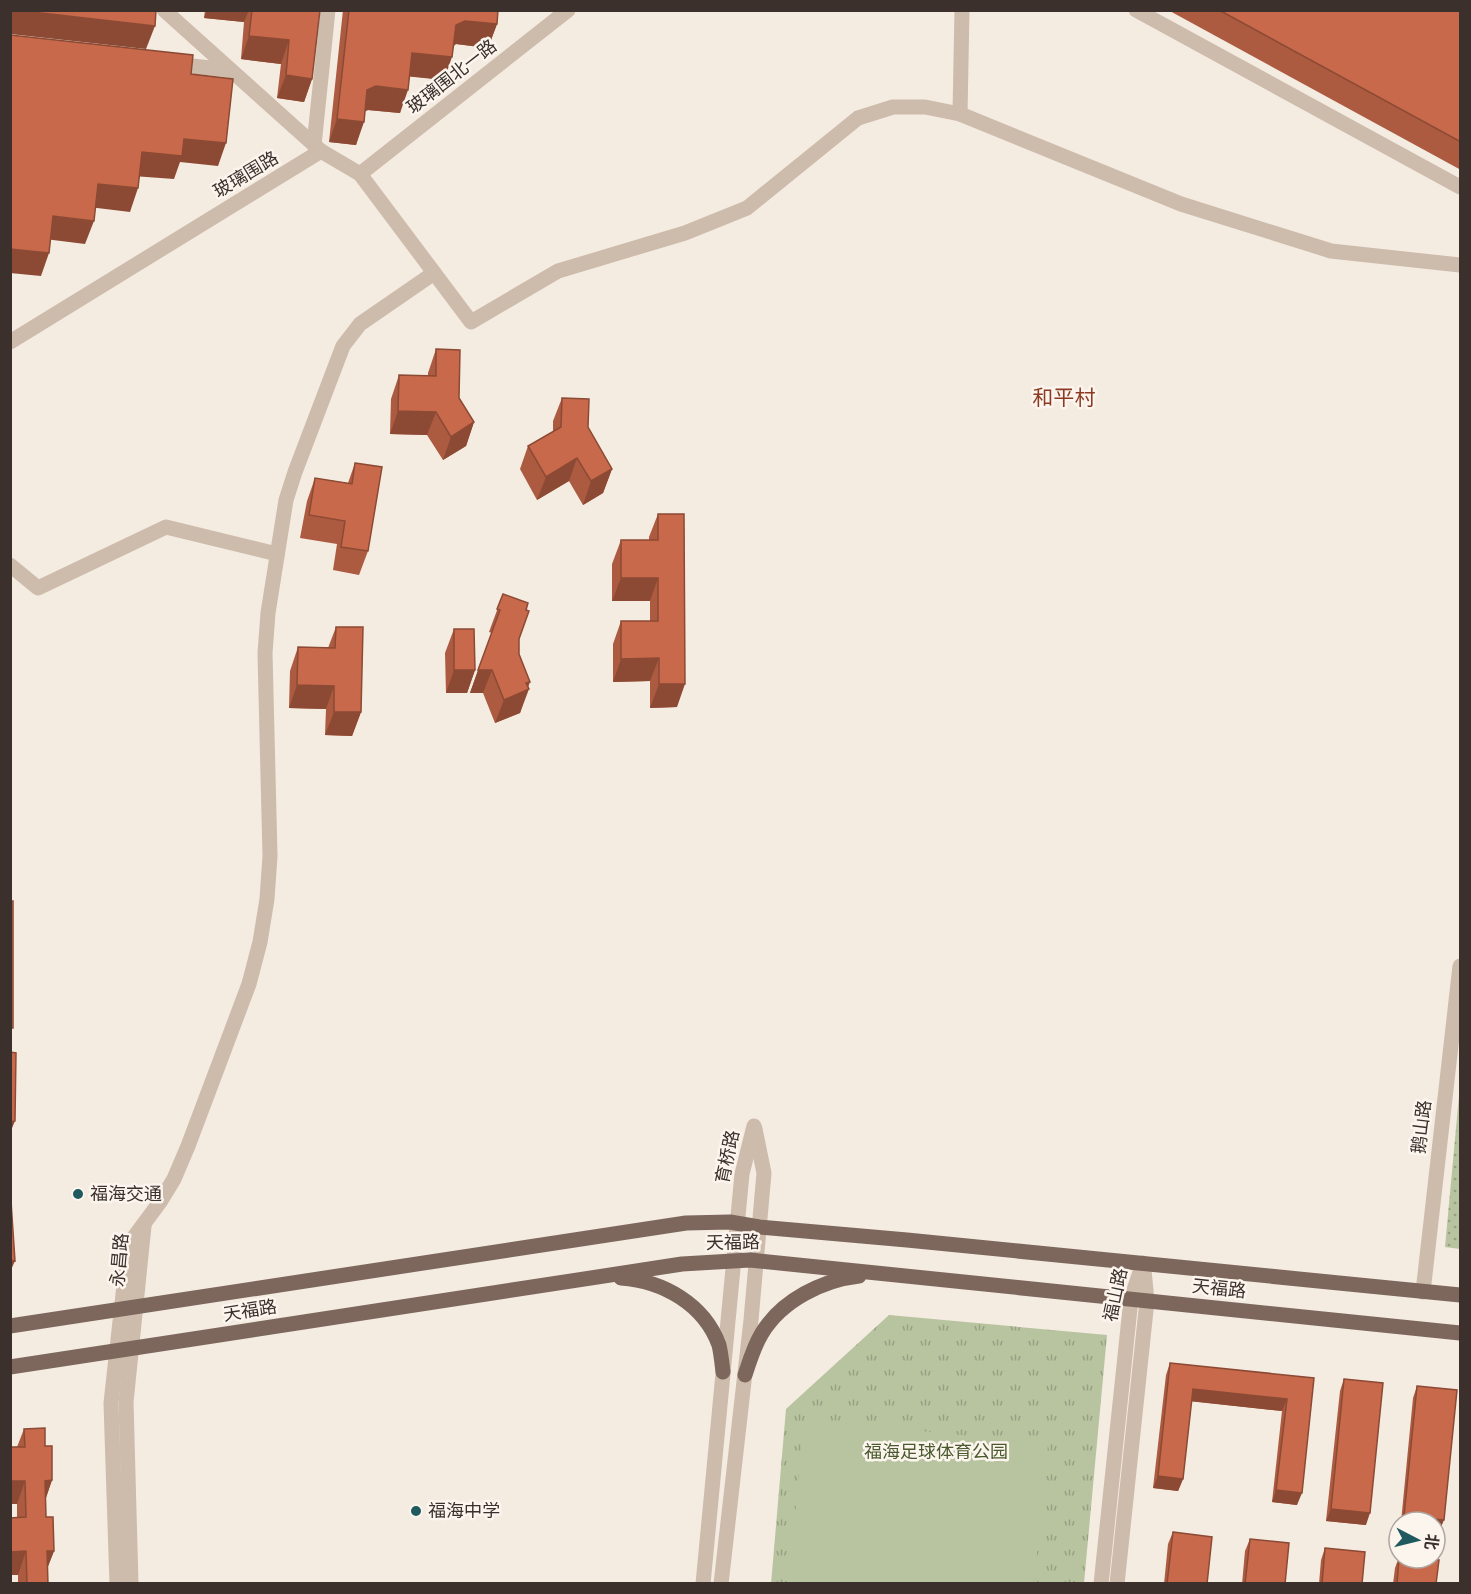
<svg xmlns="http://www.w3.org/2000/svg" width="1471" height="1594" viewBox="0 0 1471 1594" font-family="'Source Sans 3','Noto Sans SC',sans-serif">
	<defs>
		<pattern id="grass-dots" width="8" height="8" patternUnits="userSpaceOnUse" patternTransform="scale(1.5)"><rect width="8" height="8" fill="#b8c4a0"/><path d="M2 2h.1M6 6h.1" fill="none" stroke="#97a083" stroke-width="1.8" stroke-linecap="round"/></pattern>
		<pattern id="park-tufts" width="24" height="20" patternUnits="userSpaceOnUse" patternTransform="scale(1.5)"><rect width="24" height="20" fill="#b8c4a0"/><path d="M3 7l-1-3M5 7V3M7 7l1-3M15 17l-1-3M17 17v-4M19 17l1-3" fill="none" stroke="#97a083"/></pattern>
	</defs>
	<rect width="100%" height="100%" fill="#f4ebe1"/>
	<path fill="url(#grass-dots)" d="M 1460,1085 L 1460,1249 L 1445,1247 Z"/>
	<path fill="url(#park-tufts)" d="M 889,1315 L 1107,1335 L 1084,1583 L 771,1584 L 786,1409 Z"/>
	<path fill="#b8c4a0" d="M 805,1419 L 1048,1444 L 1034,1583 L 788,1583 Z"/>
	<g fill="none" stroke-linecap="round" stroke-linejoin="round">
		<g stroke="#cdbbac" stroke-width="15">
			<path d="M 1136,10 L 1460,187"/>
			<path d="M 173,64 L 230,70"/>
			<path d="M 960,114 L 962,10"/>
			<path d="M 314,145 L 328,10"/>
			<path d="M 321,151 L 360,174 L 471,322 L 558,271 L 685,233 L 747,208 L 858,118 L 893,107 L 925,107 L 960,114 L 1181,204 L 1331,251 L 1460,265"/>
			<path d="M 360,174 L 568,10"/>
			<path d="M 10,342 L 321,151 L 164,10"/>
			<path d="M 10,565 L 38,588 L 166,527 L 277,554"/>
			<path d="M 1423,1292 L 1460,966"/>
			<path d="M 117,1584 L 111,1403 L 128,1249 L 134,1237 L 160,1202 L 174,1179 L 188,1146 L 249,984 L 260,942 L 267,899 L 270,856 L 265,653 L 268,613 L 286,500 L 295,472 L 343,346 L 360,324 L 434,273"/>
			<path d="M 131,1584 L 126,1402 L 144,1226"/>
			<path d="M 703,1584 L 742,1174 L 754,1126"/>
			<path d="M 721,1584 L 751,1320 L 764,1173 L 755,1129"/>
			<path d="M 1101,1584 L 1131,1299 L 1143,1263"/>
			<path d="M 1117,1584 L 1147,1301 L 1144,1270"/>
		</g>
		<g stroke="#7d675c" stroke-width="15">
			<path d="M 621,1278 C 663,1281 704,1304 719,1345 C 721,1353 722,1364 723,1372"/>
			<path d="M 10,1326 L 686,1223 L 730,1222 L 759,1227 L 907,1240 L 1460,1295"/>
			<path d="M 10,1367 L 682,1264 L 750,1260 L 1460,1333"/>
			<path d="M 745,1375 C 750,1360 754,1346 762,1333 C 782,1300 823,1280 859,1276"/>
		</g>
	</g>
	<g fill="#ac5a40">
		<path d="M 205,10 L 320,10 L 312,79 L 304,102 L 277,98 L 281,64 L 241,59 L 244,22 L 204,18 Z"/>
		<path d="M 343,10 L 498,10 L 497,24 L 488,48 L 456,44 L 454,46 L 444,80 L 410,76 L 400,113 L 368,110 L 365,111 L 356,145 L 329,142 Z"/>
		<path d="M 1168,10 L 1461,10 L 1461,170 Z"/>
		<path d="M 436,349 L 459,398 L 474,422 L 466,446 L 443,460 L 427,435 L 390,434 L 391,399 L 399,375 L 428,376 L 428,373 Z"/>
		<path d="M 562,398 L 588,427 L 612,469 L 603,493 L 583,505 L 569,481 L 537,500 L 520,469 L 528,446 L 553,432 L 553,421 Z"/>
		<path d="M 355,463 L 368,551 L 359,575 L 333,570 L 337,544 L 300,538 L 307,501 L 315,478 L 348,483 Z"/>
		<path d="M 658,514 L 677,707 L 650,708 L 650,681 L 613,682 L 613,644 L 621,621 L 650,621 L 650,601 L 612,601 L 612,564 L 621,540 L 649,540 L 649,537 Z"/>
		<path d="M 503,594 L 526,610 L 519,640 L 519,654 L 528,687 L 520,713 L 495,723 L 483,693 L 470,693 L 492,633 L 489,632 Z"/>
		<path d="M 336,627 L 361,712 L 352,736 L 325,735 L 326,709 L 289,708 L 290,671 L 298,647 L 328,648 Z"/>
		<path d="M 454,629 L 475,670 L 467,693 L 446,693 L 445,653 Z"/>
		<path d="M 1170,1363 L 1314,1378 L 1297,1505 L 1272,1502 L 1282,1411 L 1191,1401 L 1183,1479 L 1178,1491 L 1153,1488 L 1166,1375 Z"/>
		<path d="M 1344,1379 L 1366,1525 L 1326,1521 L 1340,1391 Z"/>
		<path d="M 1417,1386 L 1439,1532 L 1435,1522 L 1401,1522 L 1413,1398 Z"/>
		<path d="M 24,1429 L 45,1446 L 52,1480 L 46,1498 L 46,1517 L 54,1551 L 47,1569 L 48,1584 L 18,1584 L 18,1575 L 10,1575 L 10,1518 L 17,1518 L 17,1504 L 10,1504 L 10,1447 L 17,1447 Z"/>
		<path d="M 1173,1532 L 1207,1584 L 1164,1584 L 1168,1544 Z"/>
		<path d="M 1250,1539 L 1285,1584 L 1242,1584 L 1245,1551 Z"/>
		<path d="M 1325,1548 L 1362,1584 L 1319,1584 L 1321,1560 Z"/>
		<path d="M 1399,1557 L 1436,1584 L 1393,1584 L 1395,1568 Z"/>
	</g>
	<g fill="#8c4a34">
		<path d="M 10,10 L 15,10 L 155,26 L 146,49 L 10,34 Z"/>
		<path d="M 207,10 L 249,10 L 244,22 L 204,18 Z"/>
		<path d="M 465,21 L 497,24 L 488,48 L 456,44 L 447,48 L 456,25 Z"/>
		<path d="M 249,36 L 289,40 L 281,64 L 241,59 Z"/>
		<path d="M 412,53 L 452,57 L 444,80 L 404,76 Z"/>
		<path d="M 286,75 L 312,79 L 304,102 L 277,98 Z"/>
		<path d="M 376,86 L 408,90 L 400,113 L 368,110 L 359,114 L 367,90 Z"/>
		<path d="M 337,119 L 364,122 L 356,145 L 329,142 Z"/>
		<path d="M 184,139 L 226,143 L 218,166 L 180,162 L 174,179 L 133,176 L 142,152 Z"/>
		<path d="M 98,184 L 138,188 L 130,212 L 89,207 Z"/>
		<path d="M 53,216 L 94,221 L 85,244 L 45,239 Z"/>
		<path d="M 10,249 L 49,253 L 41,276 L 10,273 Z"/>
		<path d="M 398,411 L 436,412 L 427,435 L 390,434 Z"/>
		<path d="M 474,422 L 466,446 L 443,460 L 451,437 Z"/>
		<path d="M 577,458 L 569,481 L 537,500 L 546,477 Z"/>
		<path d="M 612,469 L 603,493 L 583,505 L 591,481 Z"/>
		<path d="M 621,578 L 658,578 L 650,601 L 612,601 Z"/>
		<path d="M 659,658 L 650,681 L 613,682 L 621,659 Z"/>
		<path d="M 454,670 L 475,670 L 467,693 L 446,693 Z"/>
		<path d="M 478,670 L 492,670 L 483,693 L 470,693 Z"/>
		<path d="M 530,682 L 527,690 L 529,689 L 520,713 L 495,723 L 504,700 L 526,683 Z"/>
		<path d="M 659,684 L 685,684 L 677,707 L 650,708 Z"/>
		<path d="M 297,685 L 334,686 L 326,709 L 289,708 Z"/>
		<path d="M 334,712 L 361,712 L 352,736 L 325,735 Z"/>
		<path d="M 15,1121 L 10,1133 L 10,1122 Z"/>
		<path d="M 10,1260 L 15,1261 L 10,1272 Z"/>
		<path d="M 1193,1389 L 1287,1399 L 1282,1411 L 1188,1401 Z"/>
		<path d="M 1158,1476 L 1183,1479 L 1178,1491 L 1153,1488 Z"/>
		<path d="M 52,1480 L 44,1503 L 45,1481 Z"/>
		<path d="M 10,1481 L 25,1481 L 17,1504 L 10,1504 Z"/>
		<path d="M 1276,1490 L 1302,1493 L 1297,1505 L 1272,1502 Z"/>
		<path d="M 1331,1509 L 1370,1513 L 1366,1525 L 1326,1521 Z"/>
		<path d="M 1404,1516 L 1444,1520 L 1439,1532 L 1435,1531 L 1435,1522 L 1402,1522 Z"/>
		<path d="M 26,1551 L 18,1575 L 10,1575 L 10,1552 Z"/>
		<path d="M 47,1551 L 54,1551 L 45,1574 Z"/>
	</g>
	<g fill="#c8694b" stroke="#8c4a34" stroke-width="1.5">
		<path d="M 15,10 L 156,10 L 155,26 Z"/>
		<path d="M 252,10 L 320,10 L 312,79 L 286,75 L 289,40 L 249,36 Z"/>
		<path d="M 349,10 L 498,10 L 497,24 L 465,21 L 456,25 L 452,57 L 412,53 L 408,90 L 376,86 L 367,90 L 364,122 L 337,119 Z"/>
		<path d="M 1219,10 L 1461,10 L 1461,142 Z"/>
		<path d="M 10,35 L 193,55 L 191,74 L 233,79 L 226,143 L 184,139 L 182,156 L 142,152 L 138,188 L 98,184 L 94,221 L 53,216 L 49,253 L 10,249 Z"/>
		<path d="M 436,349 L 460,350 L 459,398 L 474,422 L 451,437 L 436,412 L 398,411 L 399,375 L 436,376 Z"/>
		<path d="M 562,398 L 589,399 L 588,427 L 612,469 L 591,481 L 577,458 L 546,477 L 528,446 L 561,427 Z"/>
		<path d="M 355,463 L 382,467 L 368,551 L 341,547 L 345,521 L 309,515 L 315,478 L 352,484 Z"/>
		<path d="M 658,514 L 684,514 L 685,684 L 659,684 L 659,658 L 621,659 L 621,621 L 658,621 L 658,578 L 621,578 L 621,540 L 658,540 Z"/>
		<path d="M 503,594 L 528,603 L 526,610 L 529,611 L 519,639 L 519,654 L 530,682 L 526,683 L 529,689 L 504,700 L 492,670 L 478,670 L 500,610 L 497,609 Z"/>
		<path d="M 336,627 L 363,627 L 361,712 L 334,712 L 334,686 L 297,685 L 298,647 L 335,648 Z"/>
		<path d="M 454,629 L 474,629 L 475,670 L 454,670 Z"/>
		<rect x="10" y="901" width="3" height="127"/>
		<path d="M 10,1052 L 16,1053 L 15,1121 L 10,1122 Z"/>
		<path d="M 10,1186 L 15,1261 L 10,1260 Z"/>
		<path d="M 1170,1363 L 1314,1378 L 1302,1493 L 1276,1490 L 1287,1399 L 1193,1389 L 1183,1479 L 1158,1476 Z"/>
		<path d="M 1344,1379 L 1383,1383 L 1370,1513 L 1331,1509 Z"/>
		<path d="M 1417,1386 L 1457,1390 L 1444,1520 L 1404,1516 Z"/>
		<path d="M 45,1428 L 45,1446 L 52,1446 L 52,1480 L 45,1481 L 46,1517 L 53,1517 L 54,1551 L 47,1551 L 48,1584 L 27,1584 L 26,1551 L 10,1552 L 10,1518 L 26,1517 L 25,1481 L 10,1481 L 10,1447 L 25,1447 L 24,1429 Z"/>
		<path d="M 1173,1532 L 1212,1537 L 1207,1584 L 1167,1584 Z"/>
		<path d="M 1250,1539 L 1289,1543 L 1285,1584 L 1245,1584 Z"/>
		<path d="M 1325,1548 L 1365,1552 L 1362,1584 L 1322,1584 Z"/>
		<path d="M 1399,1558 L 1417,1558 L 1439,1560 L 1436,1584 L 1397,1584 Z"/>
	</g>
	<g fill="#1f5a5e" stroke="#fbf5ee" stroke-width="2">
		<circle cx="78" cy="1194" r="6"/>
		<circle cx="416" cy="1511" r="6"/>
	</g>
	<g text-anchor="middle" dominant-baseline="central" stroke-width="5" stroke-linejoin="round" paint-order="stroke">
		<g font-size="18" fill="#3b302b" stroke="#fbf5ee">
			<text transform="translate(452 77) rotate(-38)">玻璃围北一路</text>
			<text transform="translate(246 175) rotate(-31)">玻璃围路</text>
			<text transform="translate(1422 1127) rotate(-83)">鹅山路</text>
			<text transform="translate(728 1157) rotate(-78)">育桥路</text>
			<text transform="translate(733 1243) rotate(-1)">天福路</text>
			<text transform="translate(120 1260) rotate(-85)">永昌路</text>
			<text transform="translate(1219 1289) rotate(6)">天福路</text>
			<text transform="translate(1116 1295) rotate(-78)">福山路</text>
			<text transform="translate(250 1311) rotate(-9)">天福路</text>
		</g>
		<g font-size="18" fill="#3b302b" stroke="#fbf5ee" text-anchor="start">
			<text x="90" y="1194">福海交通</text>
			<text x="428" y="1511">福海中学</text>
		</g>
		<g font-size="18" fill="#4a5a2e" stroke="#fbf5ee">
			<text x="936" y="1452">福海足球体育公园</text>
		</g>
		<g font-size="21" fill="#8c3b22" stroke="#fbf5ee">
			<text x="1064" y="398">和平村</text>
		</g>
	</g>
	<rect width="1471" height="1594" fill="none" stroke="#3b302b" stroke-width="24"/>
	<g transform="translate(1417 1540) rotate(97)"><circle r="28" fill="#fbf5ee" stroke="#aea6a0" stroke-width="1.5"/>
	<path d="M0-4.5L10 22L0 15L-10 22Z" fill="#1f5a5e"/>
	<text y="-9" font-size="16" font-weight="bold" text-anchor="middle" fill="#3b302b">北</text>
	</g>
</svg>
